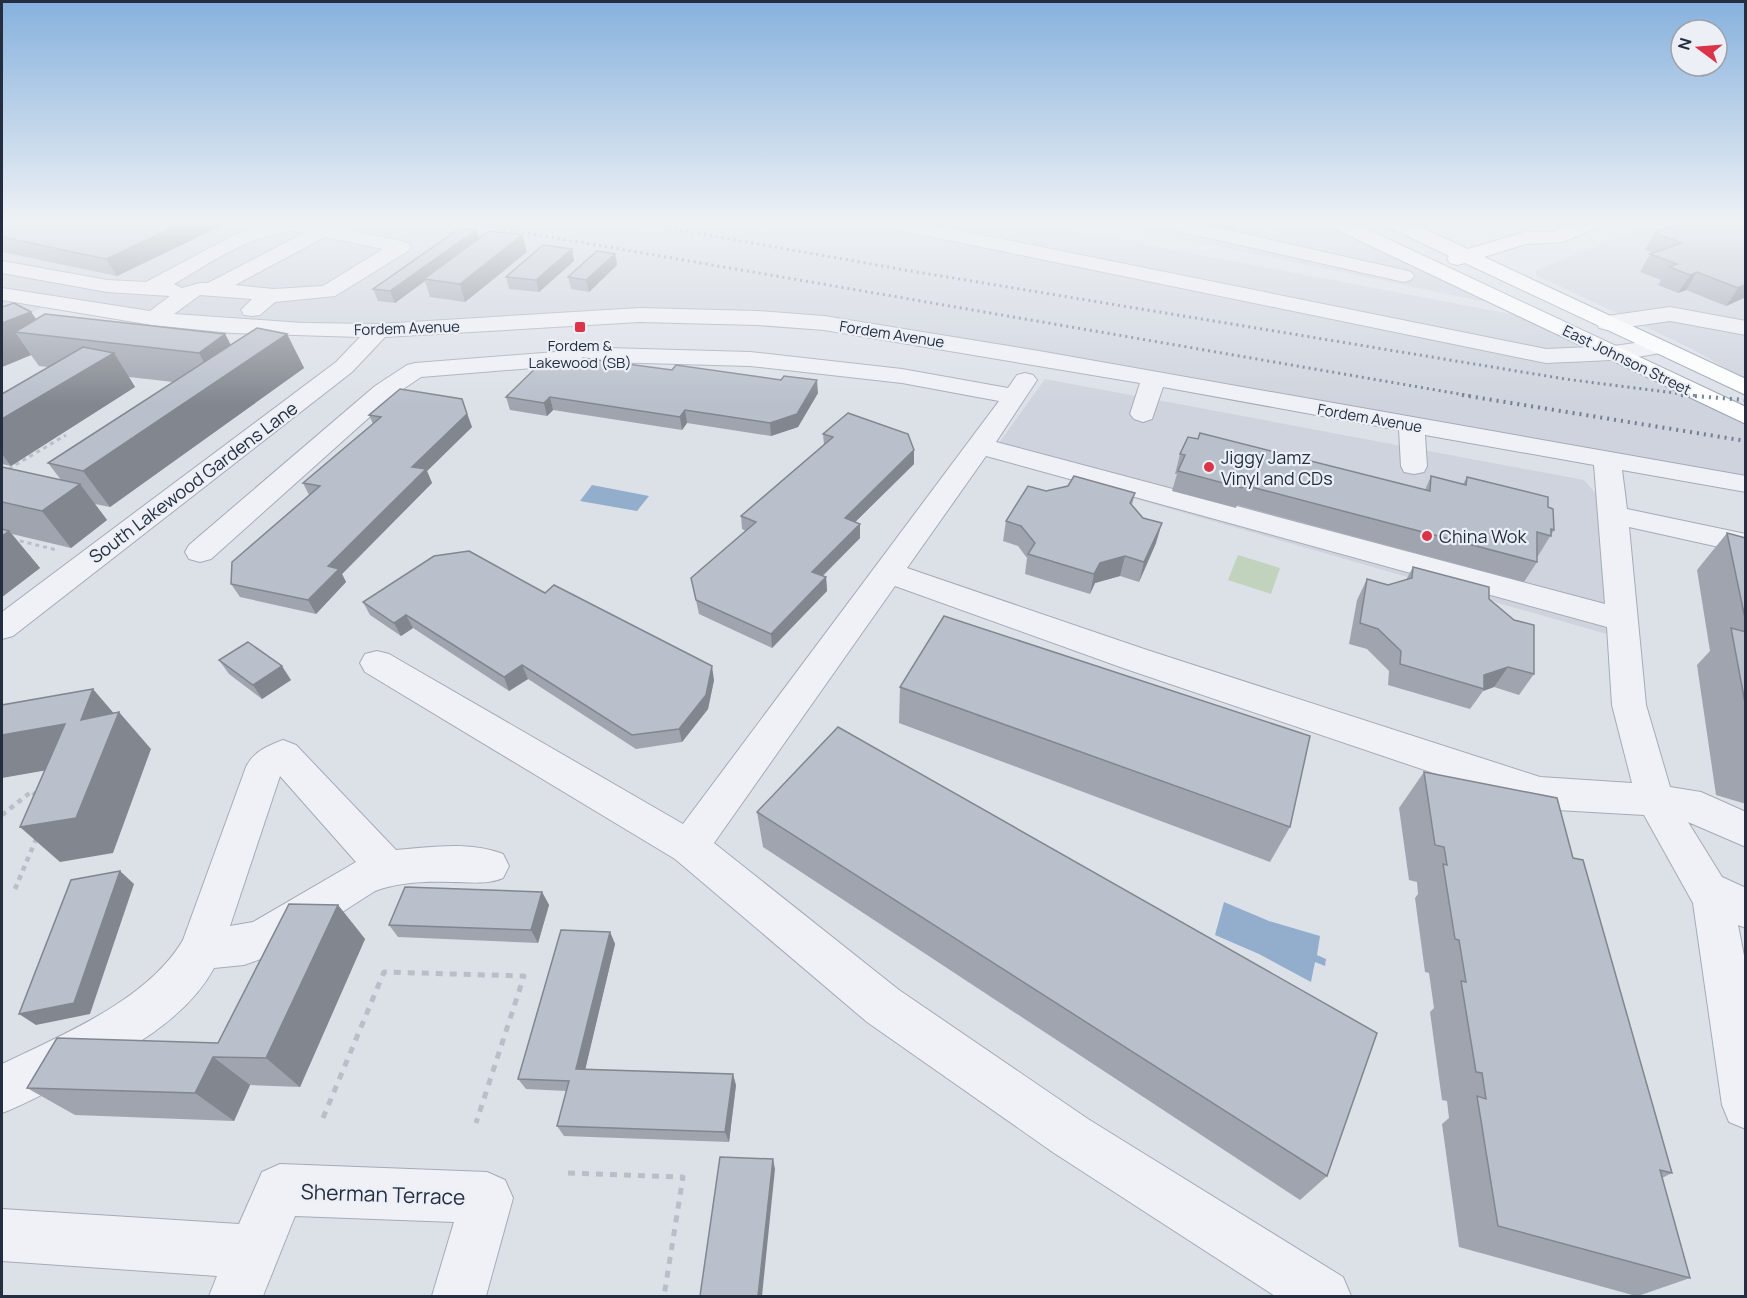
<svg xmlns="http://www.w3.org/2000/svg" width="1747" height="1298" viewBox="0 0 1747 1298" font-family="Manrope,sans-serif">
	<rect width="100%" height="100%" fill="#dce1e8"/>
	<g fill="#ced3dd">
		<path d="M 2,223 L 1033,223 L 1547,321 L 1745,417 L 1745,482 L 757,318 L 303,330 L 53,304 L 2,323 Z"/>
		<path d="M 1103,223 L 1338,223 L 1520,309 L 1119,226 Z"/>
		<path d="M 1654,223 L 1745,223 L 1745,379 L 1690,348 L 1536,275 L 1536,271 L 1539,269 Z"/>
		<path d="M 1045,379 L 1584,480 L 1614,515 L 1624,639 L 989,457 Z"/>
	</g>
	<path fill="#c1d3bc" d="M 1238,555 L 1280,568 L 1271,594 L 1228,580 Z"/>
	<g fill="#93adcc">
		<path d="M 592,485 L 649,496 L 637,511 L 580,501 Z"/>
		<path d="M 1224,902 L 1269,921 L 1320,936 L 1317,955 L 1326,959 L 1325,966 L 1315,962 L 1311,982 L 1259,954 L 1215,935 Z"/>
	</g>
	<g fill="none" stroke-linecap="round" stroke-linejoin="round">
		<defs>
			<g id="minor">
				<path d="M 268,223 L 312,223 L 401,241 L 408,243 L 411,247 L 408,251 L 335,296 L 275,302 L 260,315 L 252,316 L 244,315 L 241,310 L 252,299 L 200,295 L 174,314 L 303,323 L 379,324 L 640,308 L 757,311 L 824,316 L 1039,351 L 1746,476 L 1746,492 L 1622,470 L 1627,509 L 1746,534 L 1746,553 L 1629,527 L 1646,705 L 1670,787 L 1701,792 L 1746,812 L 1746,847 L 1688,822 L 1722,877 L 1746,888 L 1746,928 L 1738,925 L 1746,966 L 1746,1129 L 1729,1122 L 1722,1105 L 1693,903 L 1644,815 L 1540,809 L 1123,668 L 895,586 L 714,843 L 899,990 L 1088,1119 L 1343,1277 L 1351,1296 L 1275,1296 L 1054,1153 L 867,1022 L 675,859 L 365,672 L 360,663 L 365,654 L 377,651 L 389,654 L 683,824 L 999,401 L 902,383 L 750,366 L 607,362 L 421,377 L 393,396 L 211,559 L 200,562 L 189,559 L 185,552 L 189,545 L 375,386 L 407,365 L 415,363 L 607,348 L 750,352 L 902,369 L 1008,388 L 1017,375 L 1025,373 L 1033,375 L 1037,380 L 996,442 L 1605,604 L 1594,465 L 1425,435 L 1427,466 L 1424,472 L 1414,474 L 1404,472 L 1401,466 L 1399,430 L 1163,387 L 1152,419 L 1143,422 L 1134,419 L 1130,414 L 1140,383 L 824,330 L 757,325 L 640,322 L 385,337 L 352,372 L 13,636 L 2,639 L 2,612 L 336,362 L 360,337 L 232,333 L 152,325 L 2,300 L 2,288 L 150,311 L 170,296 L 107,292 L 2,273 L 2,261 L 107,280 L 146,282 L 234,235 ZM 292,231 L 304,233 L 208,283 L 200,283 L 182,288 L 174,284 C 210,263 250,235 292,231 ZM 325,237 L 383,249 L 323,286 L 274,289 L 235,285 ZM 986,456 L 1607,627 L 1612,705 L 1632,783 L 1540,777 L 1147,650 L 907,568 Z"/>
				<path d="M 885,223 L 923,223 L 1546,349 L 1614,346 L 1656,340 L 1664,342 L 1667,347 L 1664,352 C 1626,361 1585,361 1546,363 L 894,229 L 887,227 Z"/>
				<path d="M 1160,223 L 1195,223 L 1404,270 L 1411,272 L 1414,276 L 1411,280 L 1404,282 L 1169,229 L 1162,227 Z"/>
				<path d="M 1670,307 L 1746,321 L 1746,335 L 1670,321 L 1607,330 L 1599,328 L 1596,323 L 1599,318 L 1607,316 Z"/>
				<path d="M 283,740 L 296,745 L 396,850 C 431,847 470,841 503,854 L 509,866 L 503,878 C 486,885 470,882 451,882 C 427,881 398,882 375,891 L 280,952 L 244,965 L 214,968 C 183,1025 115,1057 59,1086 C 41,1095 21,1106 2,1113 L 2,1064 C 62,1035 148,1000 183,940 L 246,767 C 253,752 267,746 283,740 ZM 280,776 L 356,862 L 253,922 L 230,926 Z"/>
				<path d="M 280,1164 L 487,1172 L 505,1180 L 513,1198 L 486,1296 L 432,1296 L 454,1222 L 295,1216 L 263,1296 L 209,1296 L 217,1276 L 2,1261 L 2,1209 L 239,1224 L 262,1172 Z"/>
			</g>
			<g id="major">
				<path d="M 1329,223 L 1354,223 L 1746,407 L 1746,424 L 1331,227 Z"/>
				<path d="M 1387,223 L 1412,223 L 1468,249 L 1525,232 L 1553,232 L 1574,223 L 1600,223 L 1598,227 L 1563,242 L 1526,244 L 1484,257 L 1746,379 L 1746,395 L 1465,263 L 1457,265 L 1450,263 L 1447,259 L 1449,256 L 1389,227 Z"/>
			</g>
		</defs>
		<use href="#minor" stroke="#a5abb6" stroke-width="2"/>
		<use href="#major" stroke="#9aa4b5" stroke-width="2"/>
		<g stroke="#babec7" stroke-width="3" stroke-dasharray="4 4" stroke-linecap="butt">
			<path d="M 2,473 L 66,435"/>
			<path d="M 12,539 L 57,550"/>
		</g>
		<g stroke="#babec7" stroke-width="4.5" stroke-dasharray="5 5" stroke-linecap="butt">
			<path d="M 2,815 L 32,791 L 36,796"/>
			<path d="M 15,889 L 37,837"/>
		</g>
		<g stroke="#babec7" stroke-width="5" stroke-dasharray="7 7" stroke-linecap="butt">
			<path d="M 323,1118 L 384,972 L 524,976 L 476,1123"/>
			<path d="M 568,1173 L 683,1177 L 664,1296"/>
		</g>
		<use href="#minor" fill="#eff1f6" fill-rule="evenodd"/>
		<use href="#major" fill="#fff" fill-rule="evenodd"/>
		<g stroke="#747f93" stroke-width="3" stroke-dasharray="2 4" stroke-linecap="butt">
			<path d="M 469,223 L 1471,396"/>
			<path d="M 639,223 L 911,271 L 1565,379 L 1699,396"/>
		</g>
		<g stroke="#747f93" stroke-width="4" stroke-dasharray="2 5" stroke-linecap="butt">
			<path d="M 1462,395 L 1746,441"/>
			<path d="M 1681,395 L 1746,400"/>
		</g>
	</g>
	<g fill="#9fa4af">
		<path d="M 2,223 L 227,223 L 117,276 L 2,252 Z"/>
		<path d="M 1206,223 L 1237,223 L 1234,230 L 1205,225 Z"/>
		<path d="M 1746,223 L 1746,297 L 1726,306 L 1686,290 L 1678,293 L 1658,285 L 1661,280 L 1640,272 L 1650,254 L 1653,253 L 1645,250 L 1655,233 Z"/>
		<path d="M 476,230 L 479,238 L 522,235 L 527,252 L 465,302 L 430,297 L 425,281 L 395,303 L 378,301 L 373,289 Z"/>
		<path d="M 572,249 L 574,261 L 539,292 L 509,289 L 506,277 Z"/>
		<path d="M 615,254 L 617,265 L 589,292 L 571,289 L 568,277 Z"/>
		<path d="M 2,307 L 31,312 L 36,319 L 225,334 L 231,345 L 287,334 L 304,368 L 110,507 L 95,504 L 107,520 L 71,548 L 12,534 L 40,568 L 2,597 L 2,467 L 61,480 L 48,463 L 173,382 L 129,377 L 135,387 L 11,466 L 2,464 L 2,394 L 48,367 L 39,366 L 31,355 L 2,367 Z"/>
		<path d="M 579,363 L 818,393 L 798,427 L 771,436 L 687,423 L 682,430 L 553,410 L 547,416 L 510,410 L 506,397 Z"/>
		<path d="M 369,415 L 472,427 L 427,471 L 432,483 L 342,574 L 346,582 L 316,614 L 240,597 L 231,584 L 309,495 L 303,483 L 373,424 Z"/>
		<path d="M 823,434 L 914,450 L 914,464 L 855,522 L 860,524 L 860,538 L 823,576 L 826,577 L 827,591 L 772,648 L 699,614 L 691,578 L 746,531 L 742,529 L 741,516 L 824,445 Z"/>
		<path d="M 1180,454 L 1425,490 L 1431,476 L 1463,484 L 1467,477 L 1548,507 L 1554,530 L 1538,556 L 1537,556 L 1537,562 L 1524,582 L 1237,505 L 1236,508 L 1172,491 L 1177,474 L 1175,474 Z"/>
		<path d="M 1046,491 L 1135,493 L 1132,505 L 1156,543 L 1139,582 L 1120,576 L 1095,583 L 1090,594 L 1025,574 L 1027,558 L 1018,546 L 1003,541 L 1006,521 Z"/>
		<path d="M 1727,533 L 1746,538 L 1746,804 L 1716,795 L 1697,665 L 1710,651 L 1697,570 Z"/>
		<path d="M 1413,567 L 1489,599 L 1534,674 L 1519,695 L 1494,687 L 1483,691 L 1470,709 L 1388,685 L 1389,671 L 1367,649 L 1349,644 L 1357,600 L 1367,579 L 1388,585 L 1406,580 Z"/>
		<path d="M 545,593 L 714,680 L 708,709 L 682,742 L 636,749 L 528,679 L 509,691 L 413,628 L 401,636 L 370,615 L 363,602 Z"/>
		<path d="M 219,660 L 291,680 L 262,699 L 229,674 Z"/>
		<path d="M 900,687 L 1290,827 L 1270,862 L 899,723 Z"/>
		<path d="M 1424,772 L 1573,858 L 1672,1173 L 1662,1178 L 1690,1278 L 1638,1296 L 1636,1296 L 1459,1247 L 1442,1124 L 1449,1118 L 1447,1101 L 1442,1100 L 1430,1012 L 1434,1008 L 1429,973 L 1425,972 L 1415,898 L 1418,894 L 1417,882 L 1409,880 L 1399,808 Z"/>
		<path d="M 757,812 L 1327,1176 L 1300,1200 L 763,847 Z"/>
		<path d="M 542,892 L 549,905 L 538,943 L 398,937 L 389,925 Z"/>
		<path d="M 338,905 L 365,939 L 300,1087 L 250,1085 L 234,1121 L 75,1115 L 27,1088 L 218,1043 Z"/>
		<path d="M 610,932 L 615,944 L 585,1069 L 736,1085 L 729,1142 L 564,1136 L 557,1126 L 566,1091 L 526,1089 L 518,1079 Z"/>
	</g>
	<g fill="#82868e">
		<path d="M 183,223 L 227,223 L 117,276 L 106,259 Z"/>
		<path d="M 476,230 L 480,241 L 424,279 L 425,281 L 395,303 L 390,291 Z"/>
		<path d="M 522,235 L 527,252 L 465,302 L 460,284 Z"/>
		<path d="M 572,249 L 574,261 L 539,292 L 536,280 Z"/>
		<path d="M 615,254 L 617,265 L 589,292 L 586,280 Z"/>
		<path d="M 1697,272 L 1686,290 L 1678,293 L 1690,275 Z"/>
		<path d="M 1746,284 L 1746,297 L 1726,306 L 1738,288 Z"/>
		<path d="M 31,312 L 47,335 L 15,332 L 31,355 L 2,367 L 2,323 Z"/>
		<path d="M 225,334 L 241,365 L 287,334 L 304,368 L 110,507 L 83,471 L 215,382 L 199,353 Z"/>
		<path d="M 114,353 L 135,387 L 11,466 L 2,454 L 2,419 Z"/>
		<path d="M 817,380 L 818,393 L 798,427 L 771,436 L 770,423 Z"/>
		<path d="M 550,397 L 553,410 L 547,416 L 544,403 Z"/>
		<path d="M 462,399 L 472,427 L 427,471 L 432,483 L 342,574 L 346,582 L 316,614 L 308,600 L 328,566 L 412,467 Z"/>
		<path d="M 685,410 L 687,423 L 682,430 L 680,417 Z"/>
		<path d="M 914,450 L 914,464 L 845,532 L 845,518 Z"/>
		<path d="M 80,484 L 107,520 L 71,548 L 42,511 Z"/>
		<path d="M 1162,523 L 1156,543 L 1139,582 L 1144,562 Z"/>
		<path d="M 860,524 L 860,538 L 813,585 L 812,572 Z"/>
		<path d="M 9,531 L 40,568 L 2,597 L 2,536 Z"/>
		<path d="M 1125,556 L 1120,576 L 1095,583 L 1090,594 L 1094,574 L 1100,563 Z"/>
		<path d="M 826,577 L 827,591 L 772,648 L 771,634 Z"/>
		<path d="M 406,615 L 413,628 L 401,636 L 394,623 Z"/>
		<path d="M 522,665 L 528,679 L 509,691 L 504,677 Z"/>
		<path d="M 282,666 L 291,680 L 262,699 L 253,685 Z"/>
		<path d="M 712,666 L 714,680 L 708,709 L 682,742 L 679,729 Z"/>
		<path d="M 1508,667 L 1494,687 L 1483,691 L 1484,689 L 1484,675 Z"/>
		<path d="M 93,689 L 117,717 L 119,712 L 151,749 L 113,853 L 60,862 L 20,827 L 99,761 L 2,778 L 2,735 L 81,720 Z"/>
		<path d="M 120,871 L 134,884 L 90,1014 L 36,1025 L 19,1014 Z"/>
		<path d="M 542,892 L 549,905 L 538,943 L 531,930 Z"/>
		<path d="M 338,905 L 365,939 L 300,1087 L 266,1058 Z"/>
		<path d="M 610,932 L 615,944 L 583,1079 L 576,1069 Z"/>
		<path d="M 213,1057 L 250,1085 L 234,1121 L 195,1093 Z"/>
		<path d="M 733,1074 L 736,1085 L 729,1142 L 725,1132 Z"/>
		<path d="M 773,1159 L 775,1169 L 762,1296 L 758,1296 Z"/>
	</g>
	<g fill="#b9bfcb" stroke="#82868e" stroke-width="1.5">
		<path d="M 2,223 L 183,223 L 106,259 L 2,237 Z"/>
		<path d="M 1682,223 L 1746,223 L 1746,284 L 1738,288 L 1697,272 L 1690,275 L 1669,267 L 1677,264 L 1650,254 L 1682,243 L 1655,233 Z"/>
		<path d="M 460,228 L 476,230 L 390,291 L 373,289 Z"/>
		<path d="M 489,231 L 522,235 L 460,284 L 424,279 Z"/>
		<path d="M 543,245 L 572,249 L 536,280 L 506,277 Z"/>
		<path d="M 597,251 L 615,254 L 586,280 L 568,277 Z"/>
		<path d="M 14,303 L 31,312 L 2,323 L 2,307 Z"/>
		<path d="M 45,314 L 225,334 L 199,353 L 15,332 Z"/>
		<path d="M 257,328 L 287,334 L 83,471 L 48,463 Z"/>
		<path d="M 83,347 L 114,353 L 2,419 L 2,394 Z"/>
		<path d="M 546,358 L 579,363 L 583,358 L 672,370 L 676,365 L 781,380 L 784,376 L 817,380 L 797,414 L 770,423 L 685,410 L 680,417 L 550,397 L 544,403 L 506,397 Z"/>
		<path d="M 400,389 L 462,399 L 467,414 L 412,467 L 426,469 L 328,566 L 339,569 L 308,600 L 231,584 L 232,562 L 320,486 L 303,483 L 381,417 L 369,415 Z"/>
		<path d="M 848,413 L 908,434 L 914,450 L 845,518 L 860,524 L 812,572 L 826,577 L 771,634 L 696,600 L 691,578 L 756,522 L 741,516 L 833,437 L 823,434 Z"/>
		<path d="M 1200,433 L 1430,491 L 1431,476 L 1466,485 L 1467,477 L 1548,497 L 1548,507 L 1553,509 L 1554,530 L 1551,529 L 1551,536 L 1537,532 L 1537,562 L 1244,485 L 1242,488 L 1178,471 L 1185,455 L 1180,454 L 1188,437 L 1198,439 Z"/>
		<path d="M 2,467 L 80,484 L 42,511 L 2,502 Z"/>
		<path d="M 1074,476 L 1135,493 L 1130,503 L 1143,518 L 1162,523 L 1144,562 L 1125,556 L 1100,563 L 1094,574 L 1028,554 L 1035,543 L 1021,526 L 1006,521 L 1028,486 L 1046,491 L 1068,486 Z"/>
		<path d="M 2,529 L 9,531 L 2,536 Z"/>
		<path d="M 1727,533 L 1746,538 L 1746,623 Z"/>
		<path d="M 469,551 L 545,593 L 554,585 L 712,666 L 706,695 L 679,729 L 632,735 L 522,665 L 504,677 L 406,615 L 394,623 L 363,602 L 434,556 Z"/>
		<path d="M 1413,567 L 1489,587 L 1489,599 L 1514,620 L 1534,625 L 1534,674 L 1508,667 L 1484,675 L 1484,689 L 1400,664 L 1401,651 L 1378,629 L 1360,623 L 1367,579 L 1388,585 L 1412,578 Z"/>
		<path d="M 944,616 L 1310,736 L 1290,827 L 900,687 Z"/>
		<path d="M 1731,628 L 1746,632 L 1746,708 Z"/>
		<path d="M 248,642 L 282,666 L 253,685 L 219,660 Z"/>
		<path d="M 93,689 L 81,720 L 119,712 L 76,818 L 20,827 L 65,724 L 2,735 L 2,705 Z"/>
		<path d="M 838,727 L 1377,1033 L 1327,1176 L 757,812 Z"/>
		<path d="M 1424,772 L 1557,798 L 1573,858 L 1583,860 L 1672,1173 L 1660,1170 L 1690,1278 L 1498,1226 L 1477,1096 L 1486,1099 L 1482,1073 L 1476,1072 L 1461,981 L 1466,982 L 1459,940 L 1455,939 L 1443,864 L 1447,865 L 1444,847 L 1435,845 Z"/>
		<path d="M 120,871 L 74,1003 L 19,1014 L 71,880 Z"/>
		<path d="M 405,887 L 542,892 L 531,930 L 389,925 Z"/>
		<path d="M 289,904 L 338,905 L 266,1058 L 213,1057 L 195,1093 L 27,1088 L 57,1038 L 218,1043 Z"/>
		<path d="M 561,930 L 610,932 L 576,1069 L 733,1074 L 725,1132 L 557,1126 L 569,1081 L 518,1079 Z"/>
		<path d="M 720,1157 L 773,1159 L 758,1296 L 700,1296 Z"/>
	</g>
	<linearGradient id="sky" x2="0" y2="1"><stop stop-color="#86b1dd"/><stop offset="0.55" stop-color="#eff2f5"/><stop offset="1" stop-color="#eff2f5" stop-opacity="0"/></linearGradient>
	<rect width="1747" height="405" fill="url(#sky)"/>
	<g fill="#db3347" stroke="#ecf0f6" stroke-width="2">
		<rect x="574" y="321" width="12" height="12" rx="3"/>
		<circle cx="1209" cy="467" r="6"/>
		<circle cx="1427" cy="536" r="6"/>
	</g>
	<g text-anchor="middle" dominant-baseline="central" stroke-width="4.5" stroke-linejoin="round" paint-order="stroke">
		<g font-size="15" fill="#242e40" stroke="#ecf0f6">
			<text transform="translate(407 328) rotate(-2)">Fordem Avenue</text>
			<text transform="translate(892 334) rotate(9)">Fordem Avenue</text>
			<text transform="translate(1627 360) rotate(26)">East Johnson Street</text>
			<text transform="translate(1370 418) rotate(10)">Fordem Avenue</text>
		</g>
		<g font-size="15" fill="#242e40" stroke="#ecf0f6">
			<text x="580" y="345">Fordem &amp;<tspan x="580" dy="17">Lakewood (SB)</tspan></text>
		</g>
		<g font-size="18" fill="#242e40" stroke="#ecf0f6" text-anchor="start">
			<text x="1221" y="457">Jiggy Jamz<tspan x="1221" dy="21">Vinyl and CDs</tspan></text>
			<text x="1439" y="536">China Wok</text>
		</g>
		<g font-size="18" fill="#242e40" stroke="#ecf0f6">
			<text transform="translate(193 482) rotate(-37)">South Lakewood Gardens Lane</text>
		</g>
		<g font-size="21" fill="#242e40" stroke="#ecf0f6">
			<text transform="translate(383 1194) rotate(2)">Sherman Terrace</text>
		</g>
	</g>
	<rect width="1747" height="1298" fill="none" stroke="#242e40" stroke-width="6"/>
	<g transform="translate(1699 48) rotate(286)"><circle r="28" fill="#ecf0f6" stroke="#9ca2ad" stroke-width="1.5"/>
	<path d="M0-4.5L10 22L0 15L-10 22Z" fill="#db3347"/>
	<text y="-9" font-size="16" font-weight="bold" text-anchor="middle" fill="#242e40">N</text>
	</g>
</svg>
